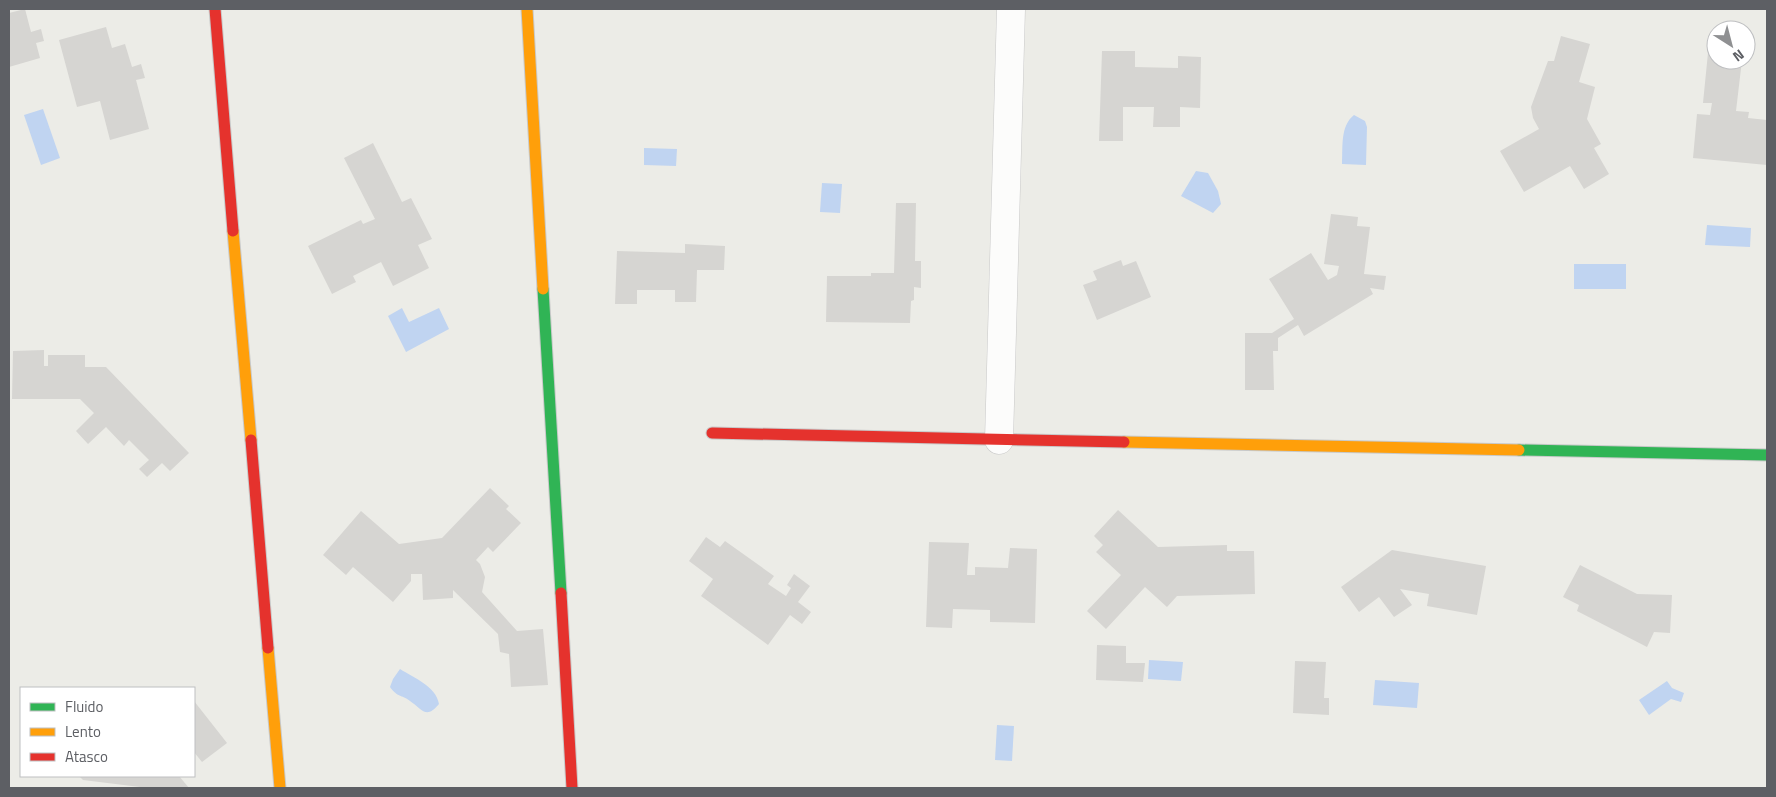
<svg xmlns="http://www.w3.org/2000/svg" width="1776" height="797" viewBox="0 0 1776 797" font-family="'Titillium Web',sans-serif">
	<rect width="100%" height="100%" fill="#ecece7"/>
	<g fill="#c0d4f1">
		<path d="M 43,109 L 60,158 L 41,165 L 24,115 Z"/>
		<path d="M 1354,115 L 1365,121 L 1367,127 L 1366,165 L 1342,164 C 1343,147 1340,126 1354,115 Z"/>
		<path d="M 644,148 L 677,149 L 676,166 L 644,165 Z"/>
		<path d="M 1196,171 L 1208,173 L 1218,191 L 1221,204 L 1213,213 L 1181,196 Z"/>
		<path d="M 822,183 L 842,184 L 840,213 L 820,212 Z"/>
		<path d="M 1707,225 L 1751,228 L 1750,247 L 1705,245 Z"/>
		<rect x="1574" y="264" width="52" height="25"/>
		<path d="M 402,308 L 409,322 L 439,308 L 449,329 L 406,352 L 388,316 Z"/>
		<path d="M 1149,660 L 1183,662 L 1181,681 L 1148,679 Z"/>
		<path d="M 400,669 C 414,678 436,686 439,704 C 426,720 422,709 410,701 C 401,694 398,698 390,687 L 393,679 Z"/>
		<path d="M 1375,680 L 1419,683 L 1417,708 L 1373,705 Z"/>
		<path d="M 1667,681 L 1672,688 L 1684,693 L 1681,702 L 1671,699 L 1649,715 L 1639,700 Z"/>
		<path d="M 997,725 L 1014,726 L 1012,761 L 995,760 Z"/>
	</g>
	<g fill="#d6d5d2">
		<path d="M 25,9 L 31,32 L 41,29 L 44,41 L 36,43 L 40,58 L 9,67 L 9,13 Z"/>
		<path d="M 106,27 L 112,48 L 125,44 L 132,67 L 141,64 L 145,78 L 136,80 L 149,129 L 110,140 L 100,101 L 77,107 L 59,40 Z"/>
		<path d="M 1561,36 L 1590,44 L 1579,82 L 1595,87 L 1587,119 L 1601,144 L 1594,148 L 1609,174 L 1584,189 L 1570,166 L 1524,192 L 1500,151 L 1539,129 L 1533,118 L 1531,107 L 1548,61 L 1554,61 Z"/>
		<path d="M 1102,51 L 1135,51 L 1135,67 L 1178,68 L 1178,56 L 1201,57 L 1200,108 L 1180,107 L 1180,127 L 1153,127 L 1154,107 L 1123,107 L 1123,141 L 1099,141 Z"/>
		<path d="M 1708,53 L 1716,54 L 1716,60 L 1742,60 L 1736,111 L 1749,112 L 1748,118 L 1767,120 L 1767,165 L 1693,158 L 1697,114 L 1710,115 L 1712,103 L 1703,103 Z"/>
		<path d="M 373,143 L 402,202 L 411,198 L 432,239 L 418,245 L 429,268 L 393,286 L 381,262 L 353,276 L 356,282 L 332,294 L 308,246 L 361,220 L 363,224 L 375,219 L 344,158 Z"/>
		<path d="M 896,203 L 916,203 L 915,261 L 921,261 L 921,288 L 914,287 L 914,300 L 911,301 L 910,323 L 826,322 L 827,276 L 871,276 L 871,273 L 894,273 Z"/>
		<path d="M 1331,214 L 1358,217 L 1357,226 L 1370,227 L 1364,274 L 1386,276 L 1384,290 L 1370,288 L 1373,294 L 1304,336 L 1298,325 L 1278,338 L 1278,351 L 1273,351 L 1274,390 L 1245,390 L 1245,333 L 1272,333 L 1294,319 L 1269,279 L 1311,253 L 1328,280 L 1337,275 L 1339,266 L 1324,264 Z"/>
		<path d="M 685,244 L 725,246 L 724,270 L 697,270 L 696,302 L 675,302 L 675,290 L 637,290 L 637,304 L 615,304 L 617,251 L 685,253 Z"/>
		<path d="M 1121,260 L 1123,266 L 1136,261 L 1151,297 L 1097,320 L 1083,285 L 1097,280 L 1093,271 Z"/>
		<path d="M 44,350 L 44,366 L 48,366 L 48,355 L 85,355 L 85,367 L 106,367 L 189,453 L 170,471 L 162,463 L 147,477 L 139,469 L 149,460 L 129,440 L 124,446 L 106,427 L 88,444 L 76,431 L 94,413 L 80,399 L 12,399 L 13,351 Z"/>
		<path d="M 490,488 L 509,506 L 506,509 L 521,523 L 493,552 L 488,547 L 476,560 L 480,564 L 485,577 L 482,592 L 517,631 L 543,629 L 548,685 L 511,687 L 509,654 L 500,652 L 498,634 L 453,590 L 453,598 L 423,600 L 422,574 L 411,574 L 411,581 L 393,602 L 353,567 L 346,575 L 323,555 L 361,511 L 399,544 L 442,538 Z"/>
		<path d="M 1118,510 L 1158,547 L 1227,545 L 1227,551 L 1254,551 L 1255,594 L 1177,596 L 1167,607 L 1145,587 L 1106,629 L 1087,611 L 1121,575 L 1096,552 L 1103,545 L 1094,536 Z"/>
		<path d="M 706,537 L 720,547 L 725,541 L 774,576 L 768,584 L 786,596 L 791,588 L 787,585 L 794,574 L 810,586 L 798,602 L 811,612 L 802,624 L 790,615 L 768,645 L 701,596 L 713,579 L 689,561 Z"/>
		<path d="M 929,542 L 969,543 L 967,575 L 975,575 L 975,567 L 1008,568 L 1010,548 L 1037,549 L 1035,623 L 990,622 L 990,610 L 953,609 L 952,628 L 926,627 Z"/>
		<path d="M 1392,550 L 1486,566 L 1477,615 L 1427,606 L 1429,594 L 1400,589 L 1412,605 L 1394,617 L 1379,597 L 1359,612 L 1341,587 Z"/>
		<path d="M 1580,565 L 1637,594 L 1672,595 L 1670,633 L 1654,632 L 1647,647 L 1577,611 L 1579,605 L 1563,597 Z"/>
		<path d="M 1097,645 L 1126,646 L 1126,663 L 1145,663 L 1143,682 L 1096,680 Z"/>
		<path d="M 1295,661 L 1326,662 L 1324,698 L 1329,698 L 1329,715 L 1293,713 Z"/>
		<path d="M 194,701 L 227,743 L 202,762 L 194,752 Z"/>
		<path d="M 79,776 L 179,776 L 189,788 L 148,788 L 83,780 Z"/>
	</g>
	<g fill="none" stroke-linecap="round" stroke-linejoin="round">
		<defs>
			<path id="street" d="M 999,440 L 1011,9"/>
			<g id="fast">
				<path d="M 543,289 L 561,593"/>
				<path d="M 1519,450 L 1767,455"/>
			</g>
			<g id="slow">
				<path d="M 527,9 L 543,289"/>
				<path d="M 233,231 L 251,440"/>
				<path d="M 1124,442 L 1519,450"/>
				<path d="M 268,648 L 280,788"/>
			</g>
			<g id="jam">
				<path d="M 215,9 L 233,231"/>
				<path d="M 712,433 L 1124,442"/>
				<path d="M 251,440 L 268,648"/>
				<path d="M 561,593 L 572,788"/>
			</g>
		</defs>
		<use href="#street" stroke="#c9c9c9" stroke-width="29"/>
		<use href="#fast" stroke="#c8c9c9" stroke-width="13"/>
		<use href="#slow" stroke="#c8c9c9" stroke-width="13"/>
		<use href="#jam" stroke="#c8c9c9" stroke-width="13"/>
		<use href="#street" stroke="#fcfcfb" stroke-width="28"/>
		<use href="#fast" stroke="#30b455" stroke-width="11"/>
		<use href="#slow" stroke="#ff9f0a" stroke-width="11"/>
		<use href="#jam" stroke="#e5322d" stroke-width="11"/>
	</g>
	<rect width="1776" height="797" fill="none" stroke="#5d5f64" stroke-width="20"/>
	<rect x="20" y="687" width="175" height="90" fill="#ffffff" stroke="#bebfc1"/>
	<rect x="30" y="703" width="25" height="8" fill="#30b455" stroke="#bebfc1"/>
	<text x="65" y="712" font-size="15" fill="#5d5f64">Fluido</text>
	<rect x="30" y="728" width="25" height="8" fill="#ff9f0a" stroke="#bebfc1"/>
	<text x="65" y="737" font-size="15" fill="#5d5f64">Lento</text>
	<rect x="30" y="753" width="25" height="8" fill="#e5322d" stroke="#bebfc1"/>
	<text x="65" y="762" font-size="15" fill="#5d5f64">Atasco</text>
	<g transform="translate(1731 45) rotate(144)"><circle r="24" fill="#ffffff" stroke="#bebfc1"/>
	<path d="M0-4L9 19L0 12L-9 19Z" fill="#8f9092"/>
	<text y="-8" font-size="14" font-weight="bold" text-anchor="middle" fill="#5d5f64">N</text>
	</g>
</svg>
